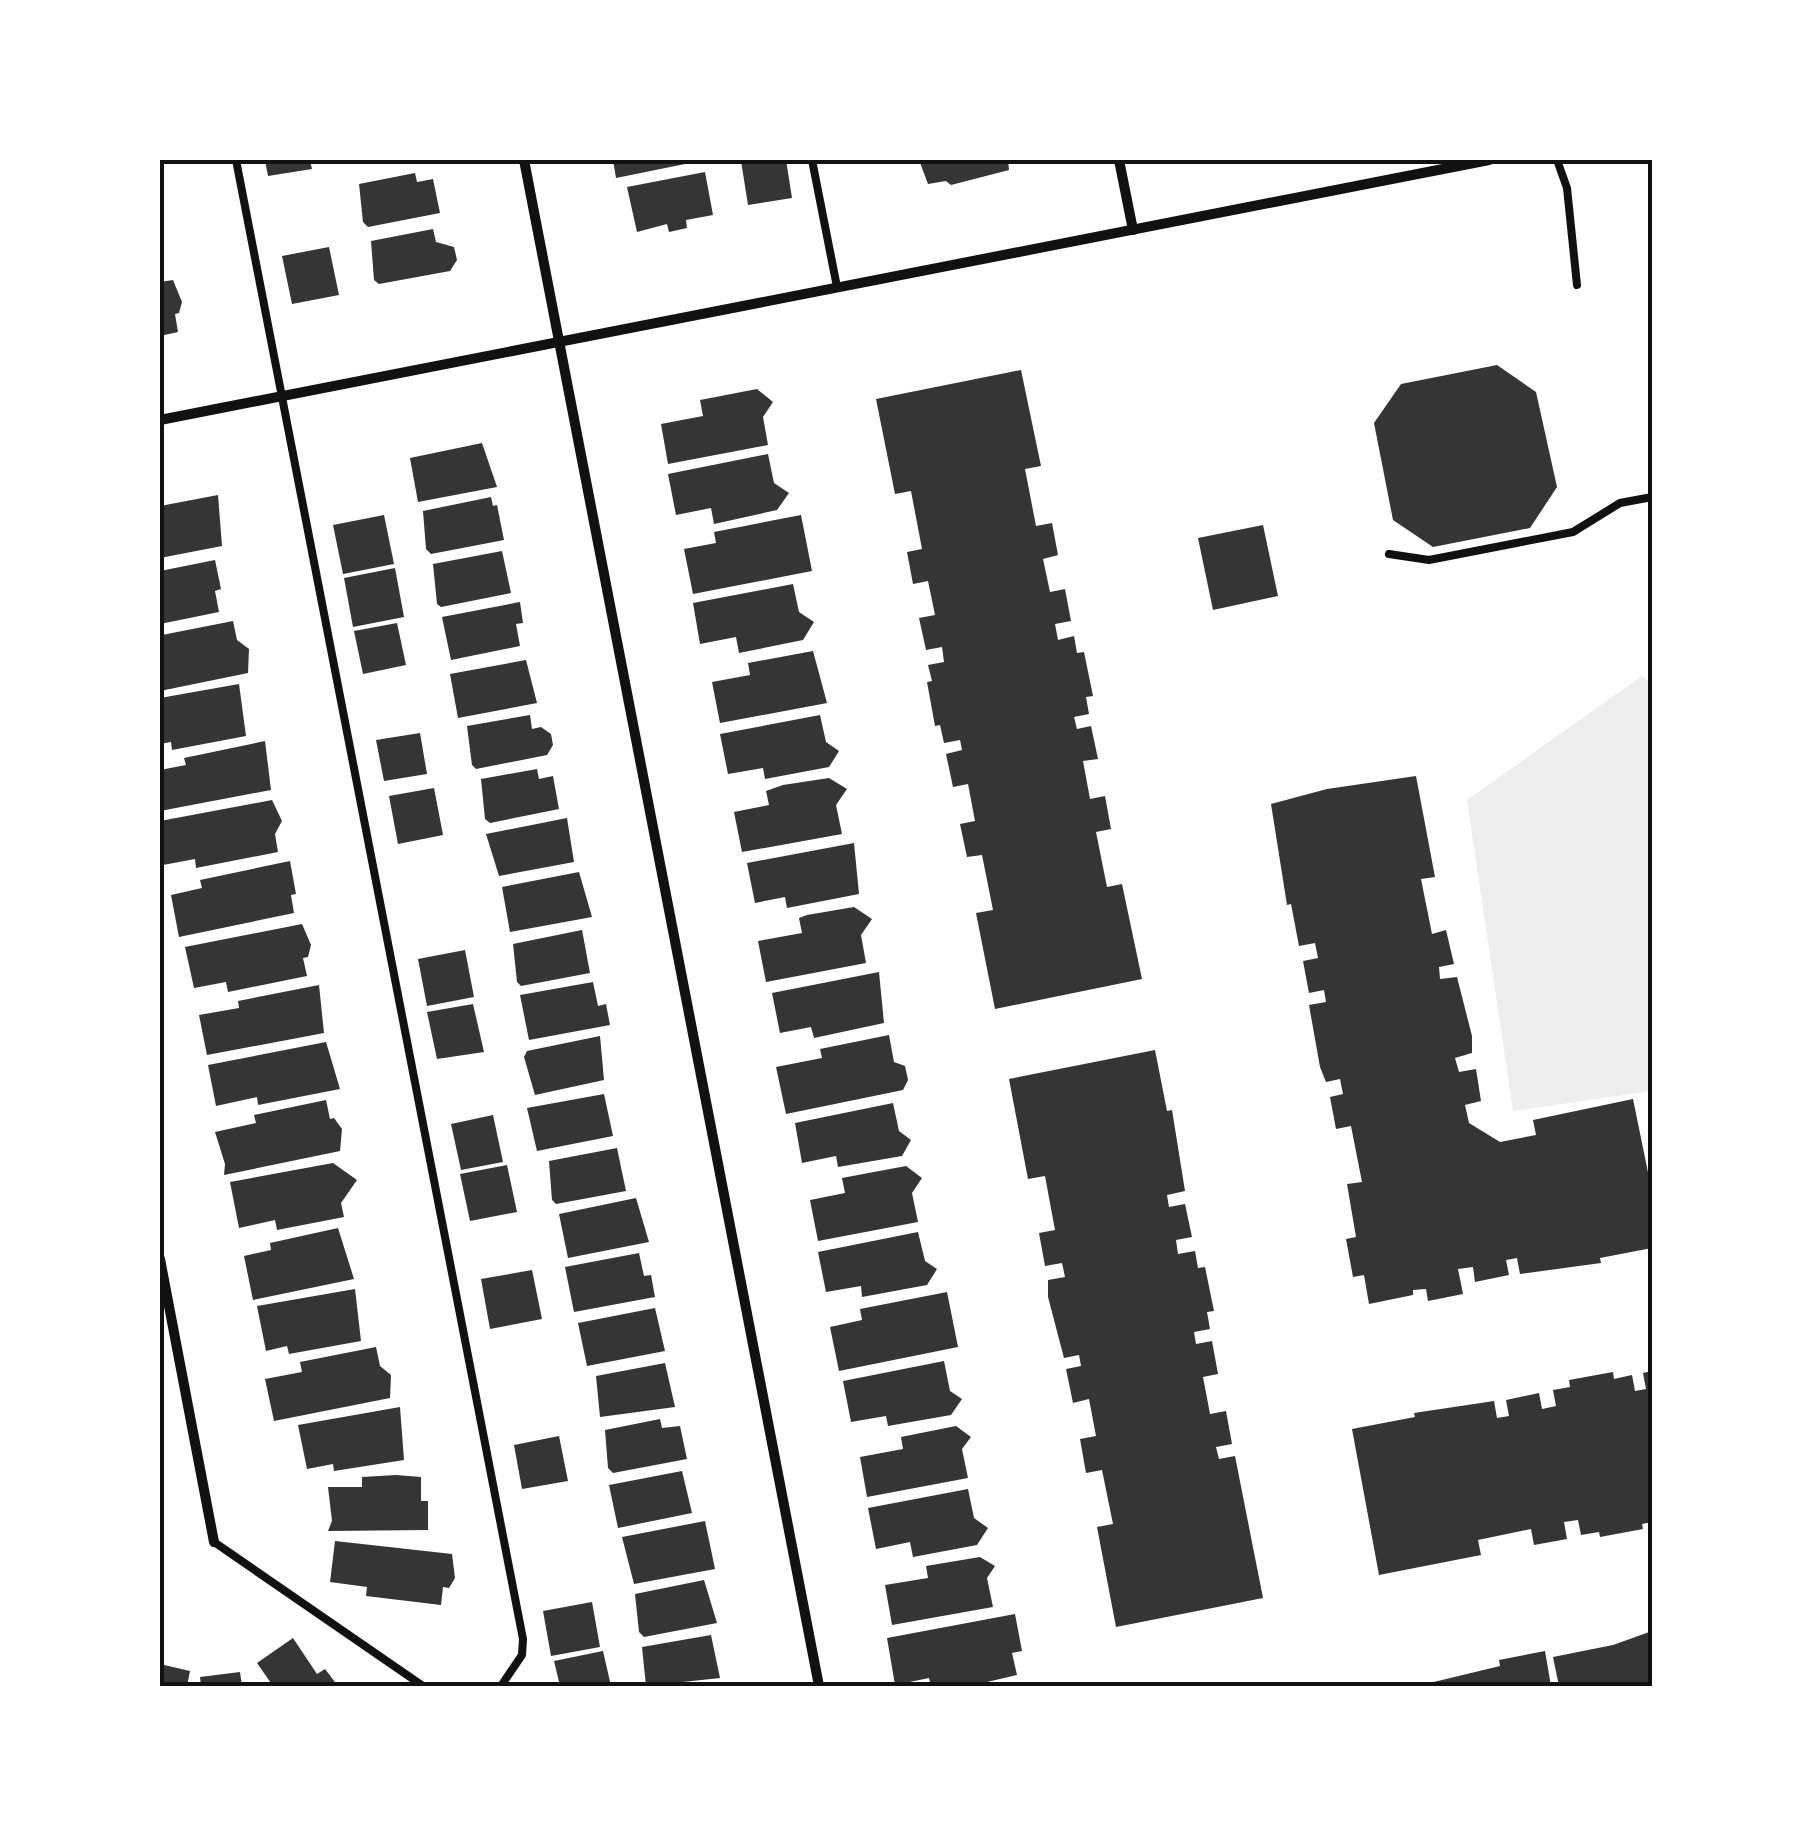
<svg xmlns="http://www.w3.org/2000/svg" width="1812" height="1846" viewBox="0 0 1812 1846" font-family="'Work Sans',sans-serif">
	<rect width="100%" height="100%" fill="#fff"/>
	<path fill="#eee" d="M 1642,676 L 1652,683 L 1652,1091 L 1513,1111 L 1467,800 Z"/>
	<g fill="#353535">
		<path d="M 265,160 L 310,160 L 312,169 L 268,176 Z"/>
		<path d="M 613,160 L 695,160 L 695,162 L 616,178 Z"/>
		<path d="M 786,160 L 792,198 L 748,205 L 741,161 Z"/>
		<path d="M 919,160 L 1008,160 L 1009,170 L 951,185 L 946,181 L 928,184 Z"/>
		<path d="M 705,172 L 713,215 L 686,220 L 687,228 L 669,232 L 667,224 L 637,232 L 627,187 Z"/>
		<path d="M 415,173 L 417,182 L 433,179 L 440,213 L 368,227 L 363,222 L 359,184 Z"/>
		<path d="M 433,229 L 436,242 L 454,247 L 457,260 L 450,271 L 379,284 L 374,280 L 371,241 Z"/>
		<path d="M 329,247 L 339,295 L 292,304 L 282,256 Z"/>
		<path d="M 173,280 L 182,302 L 179,313 L 175,314 L 178,332 L 160,336 L 160,282 Z"/>
		<path d="M 1497,365 L 1536,392 L 1557,487 L 1530,528 L 1433,547 L 1393,520 L 1374,423 L 1401,384 Z"/>
		<path d="M 1021,370 L 1041,466 L 1025,469 L 1036,526 L 1052,523 L 1058,555 L 1043,559 L 1050,592 L 1065,589 L 1071,621 L 1055,624 L 1058,640 L 1074,636 L 1077,653 L 1084,652 L 1093,696 L 1086,697 L 1089,714 L 1074,717 L 1077,729 L 1091,726 L 1098,759 L 1083,761 L 1090,799 L 1105,796 L 1111,829 L 1096,832 L 1107,887 L 1122,884 L 1142,979 L 995,1009 L 976,913 L 993,910 L 982,855 L 967,857 L 960,824 L 975,821 L 968,784 L 953,787 L 946,754 L 962,750 L 960,740 L 944,743 L 940,725 L 935,726 L 927,682 L 932,681 L 928,665 L 944,662 L 942,647 L 926,650 L 919,618 L 935,615 L 928,581 L 913,584 L 907,552 L 922,549 L 911,491 L 895,494 L 876,399 Z"/>
		<path d="M 757,389 L 773,402 L 763,417 L 768,445 L 668,464 L 661,424 L 703,416 L 700,400 Z"/>
		<path d="M 482,443 L 497,487 L 418,502 L 410,458 Z"/>
		<path d="M 768,454 L 774,483 L 789,493 L 777,510 L 714,524 L 711,508 L 676,515 L 668,474 Z"/>
		<path d="M 218,495 L 222,546 L 160,558 L 160,506 Z"/>
		<path d="M 491,497 L 493,506 L 497,505 L 504,540 L 431,554 L 426,549 L 423,511 Z"/>
		<path d="M 384,515 L 394,564 L 343,574 L 333,525 Z"/>
		<path d="M 801,515 L 812,571 L 693,594 L 684,549 L 716,543 L 714,532 Z"/>
		<path d="M 1263,525 L 1278,596 L 1213,610 L 1198,538 Z"/>
		<path d="M 502,551 L 511,593 L 441,607 L 437,604 L 433,564 Z"/>
		<path d="M 215,560 L 221,589 L 215,591 L 219,612 L 160,624 L 160,571 Z"/>
		<path d="M 395,568 L 404,617 L 353,627 L 344,578 Z"/>
		<path d="M 793,584 L 799,612 L 814,622 L 803,640 L 739,653 L 736,637 L 700,644 L 693,603 Z"/>
		<path d="M 520,602 L 523,623 L 516,624 L 520,646 L 451,660 L 442,617 Z"/>
		<path d="M 233,621 L 237,640 L 249,649 L 248,673 L 160,691 L 162,635 Z"/>
		<path d="M 397,623 L 406,665 L 363,674 L 354,631 Z"/>
		<path d="M 813,651 L 827,703 L 720,723 L 712,682 L 750,675 L 748,663 Z"/>
		<path d="M 526,660 L 537,703 L 458,718 L 450,674 Z"/>
		<path d="M 239,684 L 246,736 L 172,750 L 171,742 L 160,744 L 160,698 Z"/>
		<path d="M 530,715 L 532,729 L 541,727 L 551,734 L 553,745 L 547,755 L 476,769 L 472,765 L 467,726 Z"/>
		<path d="M 820,715 L 826,742 L 839,751 L 829,767 L 765,779 L 763,768 L 728,774 L 720,734 Z"/>
		<path d="M 420,733 L 427,774 L 384,781 L 376,740 Z"/>
		<path d="M 265,741 L 271,790 L 160,811 L 160,770 L 186,765 L 184,758 Z"/>
		<path d="M 537,769 L 539,779 L 553,776 L 559,809 L 490,823 L 485,819 L 481,779 Z"/>
		<path d="M 1416,776 L 1435,877 L 1421,879 L 1432,934 L 1446,930 L 1454,964 L 1439,967 L 1440,979 L 1457,977 L 1472,1036 L 1472,1053 L 1455,1058 L 1459,1072 L 1476,1069 L 1481,1101 L 1465,1105 L 1469,1123 L 1500,1142 L 1536,1135 L 1533,1120 L 1633,1099 L 1652,1192 L 1652,1248 L 1600,1258 L 1601,1263 L 1520,1274 L 1517,1258 L 1506,1260 L 1509,1275 L 1475,1282 L 1473,1267 L 1458,1269 L 1463,1294 L 1428,1301 L 1426,1289 L 1413,1290 L 1413,1295 L 1369,1304 L 1364,1275 L 1353,1277 L 1346,1239 L 1356,1237 L 1347,1184 L 1362,1182 L 1351,1126 L 1336,1129 L 1330,1097 L 1343,1094 L 1340,1079 L 1326,1082 L 1320,1067 L 1309,1005 L 1326,1002 L 1324,990 L 1309,993 L 1303,961 L 1318,958 L 1315,943 L 1299,946 L 1291,904 L 1287,905 L 1271,804 L 1327,789 Z"/>
		<path d="M 829,778 L 847,789 L 836,805 L 842,834 L 742,852 L 734,812 L 769,805 L 766,791 L 783,785 Z"/>
		<path d="M 434,788 L 443,835 L 398,844 L 389,796 Z"/>
		<path d="M 272,800 L 282,821 L 275,834 L 278,852 L 196,868 L 195,859 L 163,865 L 160,821 Z"/>
		<path d="M 567,818 L 574,862 L 499,876 L 486,834 Z"/>
		<path d="M 854,843 L 859,894 L 787,908 L 785,897 L 755,903 L 747,863 Z"/>
		<path d="M 290,861 L 296,894 L 291,895 L 294,913 L 179,937 L 171,895 L 202,888 L 200,880 Z"/>
		<path d="M 579,872 L 592,917 L 510,932 L 502,887 Z"/>
		<path d="M 854,907 L 872,919 L 861,935 L 866,963 L 766,982 L 758,941 L 802,933 L 799,918 L 807,915 Z"/>
		<path d="M 302,924 L 311,945 L 308,957 L 303,958 L 307,976 L 228,992 L 226,982 L 194,988 L 185,947 Z"/>
		<path d="M 582,930 L 590,973 L 521,986 L 517,982 L 513,944 Z"/>
		<path d="M 465,950 L 474,997 L 427,1006 L 418,959 Z"/>
		<path d="M 879,972 L 884,1023 L 814,1038 L 811,1027 L 780,1033 L 772,993 Z"/>
		<path d="M 593,982 L 598,1006 L 606,1004 L 610,1025 L 529,1040 L 520,995 Z"/>
		<path d="M 319,985 L 324,1033 L 207,1055 L 199,1015 L 239,1008 L 238,1001 Z"/>
		<path d="M 473,1004 L 484,1052 L 437,1059 L 427,1012 Z"/>
		<path d="M 889,1035 L 894,1062 L 905,1066 L 908,1080 L 903,1090 L 786,1114 L 776,1067 L 822,1058 L 820,1049 Z"/>
		<path d="M 600,1036 L 604,1080 L 535,1095 L 524,1057 L 527,1051 Z"/>
		<path d="M 326,1042 L 340,1089 L 258,1105 L 257,1097 L 216,1106 L 208,1065 Z"/>
		<path d="M 1155,1050 L 1167,1111 L 1172,1110 L 1185,1191 L 1167,1195 L 1169,1207 L 1185,1204 L 1192,1237 L 1176,1240 L 1178,1254 L 1195,1251 L 1198,1268 L 1205,1267 L 1214,1311 L 1207,1312 L 1210,1329 L 1194,1332 L 1196,1344 L 1212,1341 L 1218,1374 L 1203,1377 L 1210,1414 L 1226,1411 L 1232,1444 L 1216,1447 L 1219,1459 L 1235,1456 L 1263,1598 L 1116,1627 L 1097,1527 L 1113,1524 L 1102,1470 L 1086,1473 L 1080,1439 L 1096,1436 L 1089,1399 L 1073,1403 L 1066,1369 L 1081,1366 L 1079,1355 L 1064,1358 L 1048,1297 L 1048,1280 L 1065,1277 L 1062,1263 L 1045,1266 L 1039,1233 L 1055,1230 L 1045,1176 L 1028,1179 L 1009,1079 Z"/>
		<path d="M 604,1094 L 613,1136 L 537,1151 L 527,1108 Z"/>
		<path d="M 326,1100 L 330,1119 L 334,1118 L 342,1129 L 340,1151 L 224,1175 L 225,1164 L 215,1132 L 256,1123 L 254,1115 Z"/>
		<path d="M 893,1103 L 899,1131 L 911,1140 L 902,1156 L 838,1167 L 836,1156 L 802,1163 L 795,1123 Z"/>
		<path d="M 493,1115 L 503,1162 L 461,1170 L 451,1124 Z"/>
		<path d="M 617,1148 L 626,1191 L 556,1204 L 552,1200 L 549,1161 Z"/>
		<path d="M 333,1163 L 357,1180 L 341,1203 L 344,1217 L 277,1230 L 275,1220 L 239,1228 L 230,1182 Z"/>
		<path d="M 507,1165 L 517,1212 L 470,1221 L 460,1174 Z"/>
		<path d="M 906,1166 L 922,1178 L 912,1193 L 918,1222 L 818,1241 L 810,1200 L 845,1193 L 842,1178 Z"/>
		<path d="M 636,1198 L 649,1242 L 568,1258 L 559,1214 Z"/>
		<path d="M 338,1228 L 354,1279 L 253,1300 L 244,1256 L 271,1250 L 270,1243 Z"/>
		<path d="M 918,1232 L 925,1261 L 937,1269 L 927,1285 L 862,1297 L 861,1286 L 826,1292 L 818,1252 Z"/>
		<path d="M 639,1253 L 644,1276 L 651,1275 L 655,1297 L 574,1312 L 565,1267 Z"/>
		<path d="M 532,1270 L 542,1319 L 490,1329 L 481,1279 Z"/>
		<path d="M 355,1289 L 361,1341 L 289,1354 L 287,1346 L 266,1351 L 257,1306 Z"/>
		<path d="M 947,1292 L 958,1347 L 839,1371 L 830,1327 L 862,1320 L 860,1309 Z"/>
		<path d="M 655,1308 L 665,1351 L 587,1366 L 578,1323 Z"/>
		<path d="M 376,1347 L 380,1366 L 391,1375 L 390,1398 L 274,1421 L 265,1379 L 302,1372 L 300,1362 Z"/>
		<path d="M 944,1361 L 950,1391 L 962,1399 L 951,1415 L 888,1426 L 886,1416 L 851,1422 L 843,1381 Z"/>
		<path d="M 665,1363 L 675,1407 L 600,1417 L 596,1376 Z"/>
		<path d="M 1652,1371 L 1652,1522 L 1642,1524 L 1643,1529 L 1600,1537 L 1599,1532 L 1581,1535 L 1578,1520 L 1564,1522 L 1567,1539 L 1534,1545 L 1531,1529 L 1478,1540 L 1481,1555 L 1379,1575 L 1352,1429 L 1415,1417 L 1414,1413 L 1494,1401 L 1497,1418 L 1509,1416 L 1506,1400 L 1539,1393 L 1542,1409 L 1556,1406 L 1553,1390 L 1570,1387 L 1569,1380 L 1613,1372 L 1614,1379 L 1632,1375 L 1635,1391 L 1646,1389 L 1643,1373 Z"/>
		<path d="M 400,1407 L 404,1460 L 334,1471 L 333,1464 L 307,1469 L 298,1425 Z"/>
		<path d="M 660,1419 L 662,1428 L 680,1426 L 687,1459 L 613,1473 L 608,1468 L 605,1430 Z"/>
		<path d="M 956,1426 L 971,1437 L 962,1449 L 968,1478 L 867,1497 L 860,1457 L 903,1449 L 901,1437 Z"/>
		<path d="M 559,1436 L 568,1481 L 522,1489 L 514,1445 Z"/>
		<path d="M 682,1471 L 692,1513 L 618,1528 L 609,1485 Z"/>
		<path d="M 396,1475 L 421,1477 L 421,1501 L 428,1501 L 428,1530 L 328,1531 L 332,1521 L 328,1487 L 362,1487 L 362,1477 Z"/>
		<path d="M 968,1489 L 974,1518 L 988,1528 L 977,1545 L 913,1557 L 910,1542 L 876,1549 L 868,1508 Z"/>
		<path d="M 705,1521 L 715,1569 L 634,1584 L 622,1537 Z"/>
		<path d="M 335,1541 L 452,1554 L 455,1578 L 449,1588 L 443,1587 L 441,1605 L 366,1596 L 367,1587 L 330,1582 Z"/>
		<path d="M 980,1557 L 995,1566 L 987,1578 L 993,1607 L 892,1625 L 885,1585 L 928,1578 L 926,1566 Z"/>
		<path d="M 704,1580 L 717,1623 L 644,1637 L 639,1632 L 635,1594 Z"/>
		<path d="M 592,1602 L 600,1647 L 551,1656 L 543,1611 Z"/>
		<path d="M 1015,1614 L 1022,1651 L 1012,1653 L 1017,1675 L 970,1686 L 931,1686 L 929,1678 L 895,1685 L 887,1638 Z"/>
		<path d="M 1652,1631 L 1652,1686 L 1559,1686 L 1553,1657 L 1613,1645 Z"/>
		<path d="M 711,1635 L 720,1678 L 646,1686 L 642,1647 Z"/>
		<path d="M 293,1638 L 317,1674 L 325,1669 L 338,1686 L 273,1686 L 257,1663 Z"/>
		<path d="M 603,1651 L 611,1686 L 560,1686 L 554,1661 Z"/>
		<path d="M 1545,1651 L 1551,1686 L 1417,1686 L 1500,1666 L 1499,1660 Z"/>
		<path d="M 160,1664 L 190,1671 L 187,1686 L 160,1686 Z"/>
		<path d="M 240,1672 L 242,1686 L 201,1686 L 200,1677 Z"/>
	</g>
	<g fill="none" stroke-linecap="round" stroke-linejoin="round">
		<g stroke="#111" stroke-width="8">
			<path d="M 236,160 L 523,1639 L 522,1655 L 501,1686"/>
			<path d="M 812,160 L 837,287"/>
			<path d="M 1557,160 L 1567,188 L 1577,285"/>
			<path d="M 1389,554 L 1429,560 L 1573,532 L 1620,503 L 1652,497"/>
			<path d="M 214,1542 L 423,1686"/>
		</g>
		<g stroke="#111" stroke-width="10">
			<path d="M 524,160 L 819,1686"/>
			<path d="M 1119,160 L 1133,230"/>
			<path d="M 160,420 L 1489,160"/>
			<path d="M 160,1259 L 214,1542"/>
		</g>
	</g>
	<rect width="1812" height="1846" fill="none" stroke="#ffffff" stroke-width="325"/>
	<rect x="162" y="162" width="1488" height="1522" fill="none" stroke="#111" stroke-width="4"/>
</svg>
